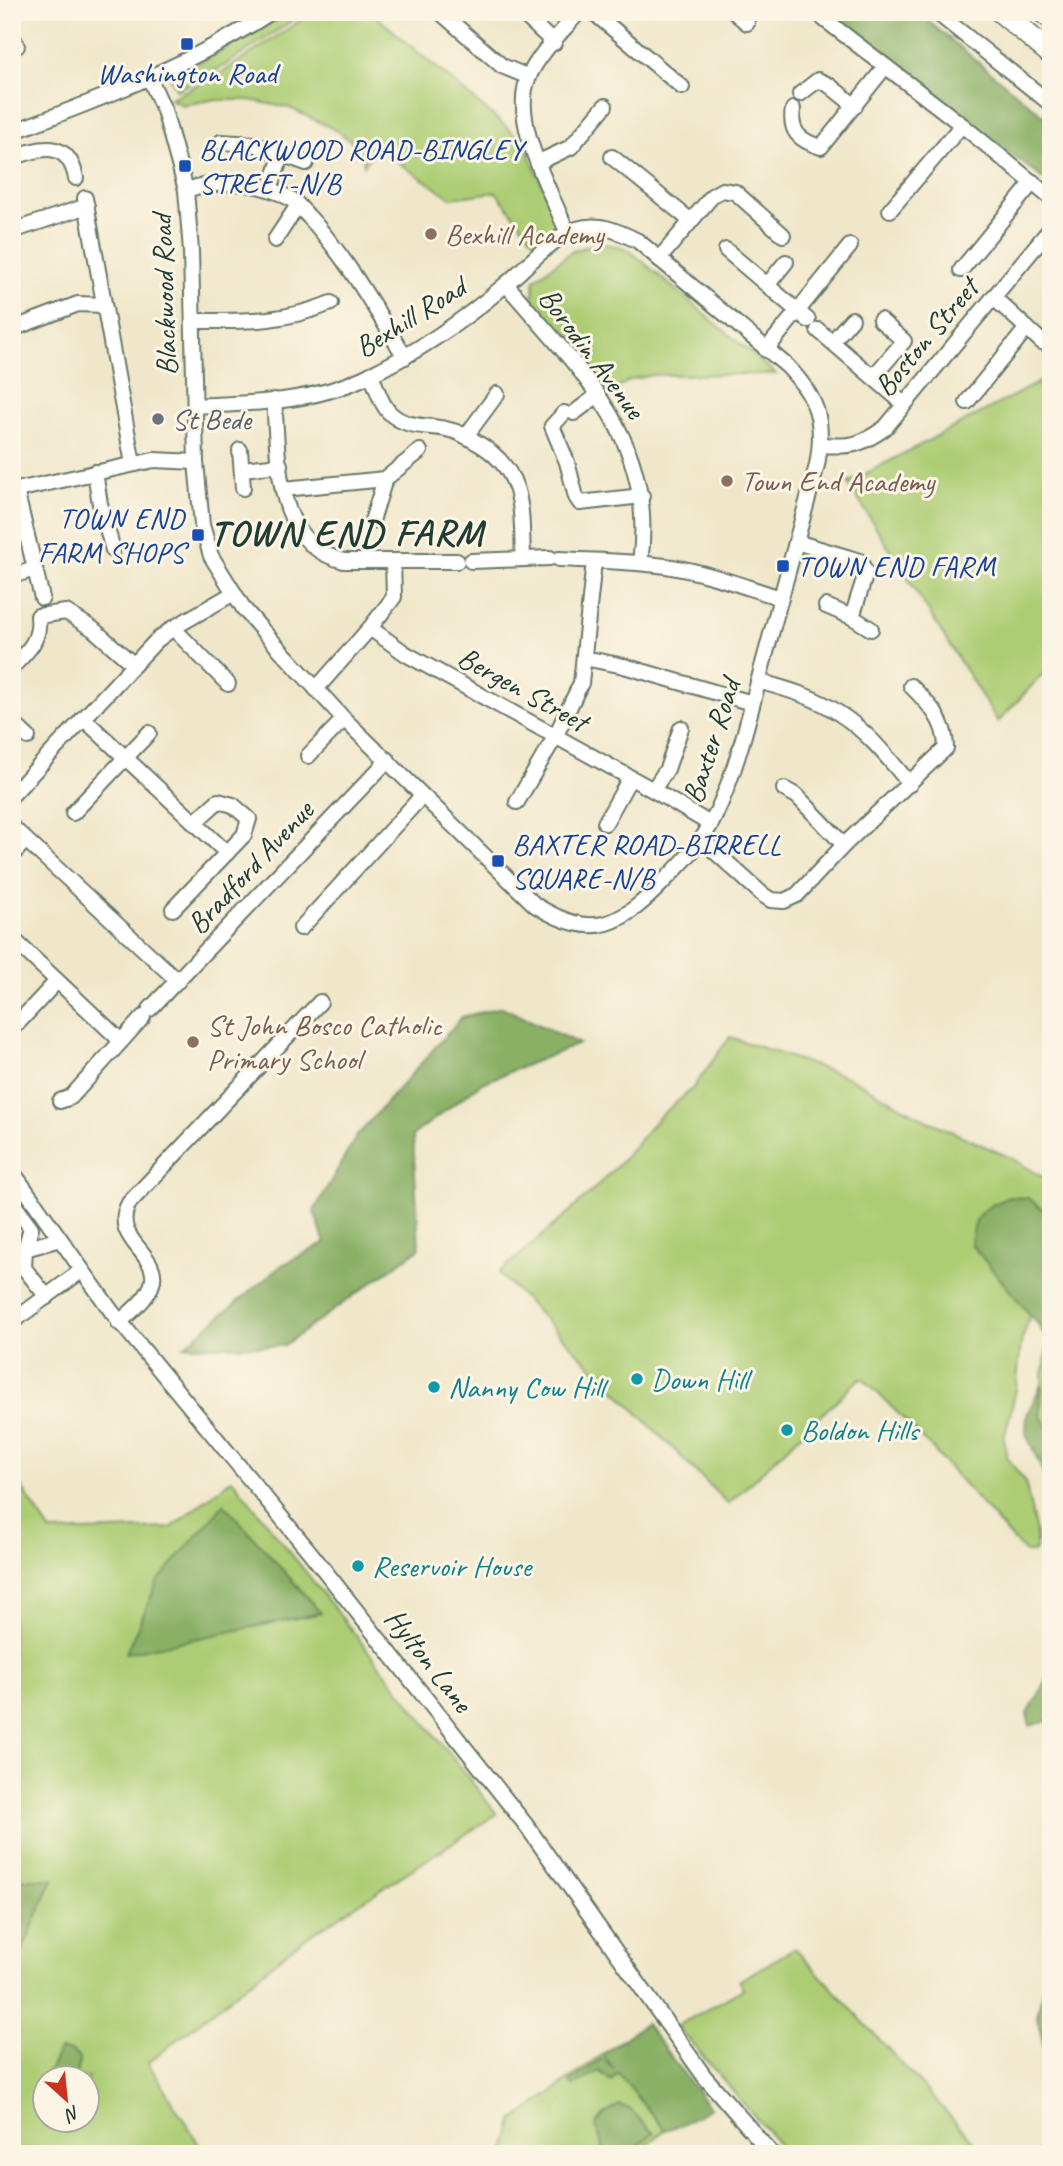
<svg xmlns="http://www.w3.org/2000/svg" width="1063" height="2166" viewBox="0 0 1063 2166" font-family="Caveat,sans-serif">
	<rect width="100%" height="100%" fill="#fcf5e5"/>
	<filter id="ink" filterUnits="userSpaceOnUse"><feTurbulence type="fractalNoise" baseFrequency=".0143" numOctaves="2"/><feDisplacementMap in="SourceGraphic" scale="14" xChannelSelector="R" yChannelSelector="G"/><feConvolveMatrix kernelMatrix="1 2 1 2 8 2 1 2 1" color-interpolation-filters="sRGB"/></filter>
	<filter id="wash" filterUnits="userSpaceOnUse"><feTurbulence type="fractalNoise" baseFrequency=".00686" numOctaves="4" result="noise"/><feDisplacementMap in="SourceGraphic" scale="28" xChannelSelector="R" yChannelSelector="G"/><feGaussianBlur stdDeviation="1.57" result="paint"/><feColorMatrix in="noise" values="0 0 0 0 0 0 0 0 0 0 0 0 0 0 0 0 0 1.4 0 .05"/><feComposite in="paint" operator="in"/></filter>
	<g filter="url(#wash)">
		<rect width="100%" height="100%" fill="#f0e7ca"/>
		<g fill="#adcd75" stroke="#668554" stroke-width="2" fill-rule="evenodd">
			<path d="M 288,12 L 305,12 L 224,66 L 177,90 L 170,78 L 243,40 Z"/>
			<path d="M 313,12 L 371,12 L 524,142 L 558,221 L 553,237 L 538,246 L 496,192 L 451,198 L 377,148 L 364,165 L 361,149 L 338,131 L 290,108 L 249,100 L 211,100 L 183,105 L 169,99 L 225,71 Z"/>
			<path d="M 597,243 L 618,246 L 630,251 L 776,374 L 653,375 L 630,380 L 610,393 L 532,300 L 535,279 L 571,252 Z"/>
			<path d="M 1051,376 L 1051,665 L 998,722 L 848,483 Z"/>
			<path d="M 730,1037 L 848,1077 L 926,1120 L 1011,1158 L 1051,1182 L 1051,1216 L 1028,1198 L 971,1244 L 1030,1315 L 1021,1343 L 1016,1390 L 1004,1438 L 1007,1458 L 1025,1481 L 1036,1533 L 1036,1551 L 1027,1553 L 1016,1543 L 929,1445 L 864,1379 L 859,1379 L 728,1504 L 499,1273 L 585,1198 L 622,1161 L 658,1118 L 692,1089 Z"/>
			<path d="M 1048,1342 L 1051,1347 L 1051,1431 L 1040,1416 L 1042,1383 Z"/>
			<path d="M 12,1473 L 51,1532 L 171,1528 L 232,1479 L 497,1814 L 300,1942 L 148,2063 L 205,2154 L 12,2154 ZM 46,2078 L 88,2078 L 88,2120 L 46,2120 Z"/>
			<path d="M 795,1948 L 985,2154 L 787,2154 L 677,2026 L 743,1989 L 739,1981 Z"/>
			<path d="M 603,2054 L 665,2130 L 636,2154 L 500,2154 L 505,2150 L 513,2121 Z"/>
		</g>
		<g fill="#8ab066" stroke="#54764d" stroke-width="2">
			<path d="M 828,12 L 917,12 L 1051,122 L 1051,185 Z"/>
			<path d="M 502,1007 L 579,1044 L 482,1083 L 413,1135 L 419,1249 L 283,1346 L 184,1346 L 282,1265 L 325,1243 L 314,1211 L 356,1137 L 462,1017 Z"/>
			<path d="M 1009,1197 L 1028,1198 L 1051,1216 L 1051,1347 L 1038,1324 L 971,1244 C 975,1211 981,1210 1009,1197 Z"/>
			<path d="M 1042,1383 L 1040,1416 L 1051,1431 L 1051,1499 L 1046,1479 L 1026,1433 L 1027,1415 Z"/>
			<path d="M 224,1504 L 321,1613 L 126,1653 L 158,1581 Z"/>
			<path d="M 1051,1674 L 1051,1719 L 1030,1726 L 1027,1714 Z"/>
			<path d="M 12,1879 L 53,1879 L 12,1974 Z"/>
			<path d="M 1049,1957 L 1051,1957 L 1051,2065 L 1047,2059 L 1037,2017 Z"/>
			<path d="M 645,2023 L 710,2108 L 685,2123 L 665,2130 L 618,2073 L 611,2081 L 599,2071 L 573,2086 L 570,2082 L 602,2059 L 614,2069 L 603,2054 Z"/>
			<path d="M 59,2050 L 71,2051 L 80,2059 L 78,2071 L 71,2078 L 46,2078 Z"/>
			<path d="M 619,2105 L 630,2109 L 653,2133 L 627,2154 L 605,2154 L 596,2125 L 604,2115 Z"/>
		</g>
	</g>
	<g filter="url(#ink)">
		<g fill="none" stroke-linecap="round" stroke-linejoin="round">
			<defs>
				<g id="minor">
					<path d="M 440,12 L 502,66 L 529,77"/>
					<path d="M 521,12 L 554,43"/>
					<path d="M 593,12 L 682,87"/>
					<path d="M 734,12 L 747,23"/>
					<path d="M 936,12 L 1051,104"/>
					<path d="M 824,19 L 962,125 L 1051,198"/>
					<path d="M 12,36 L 17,46"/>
					<path d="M 149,77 L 164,110 L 186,190 L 191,251 L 196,462 L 202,525 L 211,556 L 244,609 L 263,631 L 344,719 L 535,905 C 596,943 623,924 668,877 C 686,859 703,841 714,818 C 736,772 748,721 761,671 C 780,602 798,534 817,465 C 825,422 818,398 787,366 L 638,241 C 618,231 599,222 577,229 C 555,235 523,270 505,285 C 462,322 415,354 363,378 C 311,403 251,403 195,406"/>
					<path d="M 800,94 L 818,80 L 829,85 L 855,106"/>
					<path d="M 793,109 C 789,132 800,141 821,147 L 885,67"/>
					<path d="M 12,132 C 101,99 192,64 271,12"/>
					<path d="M 221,142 L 254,144 L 306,163"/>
					<path d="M 612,157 L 691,221"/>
					<path d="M 12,158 C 41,147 68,139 76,178"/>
					<path d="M 539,162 L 571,147 L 605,106"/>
					<path d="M 270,189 L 282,154"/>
					<path d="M 186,190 C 218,179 261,181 291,199 C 298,204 304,212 310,218 C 348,260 376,310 405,357"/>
					<path d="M 85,198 L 133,464"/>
					<path d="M 890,210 L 962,125"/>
					<path d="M 12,231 L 87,206"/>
					<path d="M 568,234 C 551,191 509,120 529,76 C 540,52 562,32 579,12"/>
					<path d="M 275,240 L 298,205"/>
					<path d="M 726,250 L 808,320"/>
					<path d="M 659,259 L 713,195 L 722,190 L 735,192 L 783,235"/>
					<path d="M 961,270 L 1033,182"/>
					<path d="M 506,284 C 579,371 658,438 640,563"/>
					<path d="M 768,284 L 786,262"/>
					<path d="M 993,297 L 1042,342 L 1051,345"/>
					<path d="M 193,321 C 244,321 282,323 331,303"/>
					<path d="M 12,329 L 78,304 L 104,305"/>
					<path d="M 818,330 L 904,404"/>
					<path d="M 832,342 L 852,319"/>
					<path d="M 766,350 L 850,246"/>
					<path d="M 371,374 C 376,386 381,405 390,413 C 405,428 426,425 446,429 C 461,432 471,439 484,447 C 526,475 521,514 523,558"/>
					<path d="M 873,377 L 904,341 L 880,320"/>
					<path d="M 274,400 C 279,458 273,544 344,561 L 457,561"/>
					<path d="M 967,402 L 1027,328"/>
					<path d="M 564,413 L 552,426 L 567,462 L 576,497 L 580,503 L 642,496"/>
					<path d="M 574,413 L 598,395"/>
					<path d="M 466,436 L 497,394"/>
					<path d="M 821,445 C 852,447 859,446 885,428 L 1051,228"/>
					<path d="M 240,450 L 243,488"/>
					<path d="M 242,469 L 280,465"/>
					<path d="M 95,472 L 100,504 L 113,550"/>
					<path d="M 284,489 L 385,479 L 420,451"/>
					<path d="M 16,490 L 42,598"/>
					<path d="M 12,491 L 154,460 L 196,462"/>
					<path d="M 372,521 L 385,479"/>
					<path d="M 796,542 L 860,561 L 866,573 L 852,617"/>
					<path d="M 559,559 C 597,561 635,561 672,567 C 709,573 745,587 781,598"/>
					<path d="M 471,561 L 550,558"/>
					<path d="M 12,576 L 35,569"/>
					<path d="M 826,606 L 852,617 L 871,629"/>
					<path d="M 173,628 L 228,684"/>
					<path d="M 370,628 L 406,654 L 653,790 L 710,824"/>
					<path d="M 584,658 L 624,666 L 752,703"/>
					<path d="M 12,667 C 28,651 41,640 38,616 L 66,612 L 93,629 L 134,665"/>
					<path d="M 758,681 C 786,689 816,697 840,714 C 868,732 889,759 910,784"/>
					<path d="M 316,689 L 370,628 L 394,597 L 393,561"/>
					<path d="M 83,718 L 227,853"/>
					<path d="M 12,722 L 28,737"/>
					<path d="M 308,756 L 344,719"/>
					<path d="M 784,789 L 797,796 L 844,845"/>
					<path d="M 653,790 L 667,769 L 681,728"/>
					<path d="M 12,795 L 156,641 L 173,628 L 234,593"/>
					<path d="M 517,802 L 555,737 L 581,683 L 594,561"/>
					<path d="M 73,813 L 149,733"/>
					<path d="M 605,823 L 630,778"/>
					<path d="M 12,827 L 178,981"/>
					<path d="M 701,839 L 763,895 L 771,900 L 784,901 L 797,895 L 844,845 L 946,748 C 946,721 929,704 911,686"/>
					<path d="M 12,855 L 26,840"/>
					<path d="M 173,909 L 244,835 L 249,819 L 233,805 L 218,801 L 194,823"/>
					<path d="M 301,928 L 422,796"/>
					<path d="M 12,938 L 121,1041"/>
					<path d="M 150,1009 L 388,760"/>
					<path d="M 17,1024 L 57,981"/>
					<path d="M 60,1101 L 71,1097 L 143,1017"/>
					<path d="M 12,1171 L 112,1312 L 309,1551 L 526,1825 L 704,2076 L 772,2154"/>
					<path d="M 12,1202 L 31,1228 L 25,1249 L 24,1268 L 47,1297"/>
					<path d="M 25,1249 L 60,1239"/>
					<path d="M 12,1322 L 81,1271"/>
					<path d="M 119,1323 C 131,1311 147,1300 152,1284 C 162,1254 109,1240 129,1203 L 320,1002"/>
				</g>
				<g id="highway">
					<path d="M 1001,12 L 1051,54"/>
					<path d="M 1043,12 L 1051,18"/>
				</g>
			</defs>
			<use href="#minor" stroke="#687868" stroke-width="18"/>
			<use href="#highway" stroke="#687868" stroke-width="24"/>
			<use href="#minor" stroke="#fff" stroke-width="14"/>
			<use href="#highway" stroke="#fff" stroke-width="21"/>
		</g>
	</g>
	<g fill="#1a4fb4" stroke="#fcf5e5" stroke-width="2.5">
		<rect x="180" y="37" width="14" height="14" rx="3.5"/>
		<rect x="178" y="159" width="14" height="14" rx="3.5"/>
		<rect x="191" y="528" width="14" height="14" rx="3.5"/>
		<rect x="776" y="559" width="14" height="14" rx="3.5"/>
		<rect x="491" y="854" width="14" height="14" rx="3.5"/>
	</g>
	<g fill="#8d6e63" stroke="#fcf5e5" stroke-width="2.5">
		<circle cx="431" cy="234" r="7"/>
		<circle cx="727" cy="481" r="7"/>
		<circle cx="193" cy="1042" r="7"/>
	</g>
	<circle fill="#6b7280" stroke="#fcf5e5" stroke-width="2.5" cx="158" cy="419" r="7"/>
	<g fill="#0f9aa8" stroke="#fcf5e5" stroke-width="2.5">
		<circle cx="637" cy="1379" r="7"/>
		<circle cx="434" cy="1387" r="7"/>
		<circle cx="787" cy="1430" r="7"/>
		<circle cx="358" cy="1566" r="7"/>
	</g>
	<g text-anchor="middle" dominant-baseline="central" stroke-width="6" stroke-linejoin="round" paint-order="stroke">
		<g font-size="30" fill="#164399" stroke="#fcf5e5" text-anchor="start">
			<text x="187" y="73" text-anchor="middle">Washington Road</text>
			<text x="199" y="149">BLACKWOOD ROAD-BINGLEY<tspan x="199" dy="34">STREET-N/B</tspan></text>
			<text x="184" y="518" text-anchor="end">TOWN END<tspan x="184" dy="34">FARM SHOPS</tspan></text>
			<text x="797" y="566">TOWN END FARM</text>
			<text x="512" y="844">BAXTER ROAD-BIRRELL<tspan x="512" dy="34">SQUARE-N/B</tspan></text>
		</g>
		<g font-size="30" fill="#785e54" stroke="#fcf5e5" text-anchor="start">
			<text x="445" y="234">Bexhill Academy</text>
			<text x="741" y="481">Town End Academy</text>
			<text x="207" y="1025">St John Bosco Catholic<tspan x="207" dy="34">Primary School</tspan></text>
		</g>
		<g font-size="30" fill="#1f3d34" stroke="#fcf5e5">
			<text transform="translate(164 295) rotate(-92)">Blackwood Road</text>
			<text transform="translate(410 317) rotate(-32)">Bexhill Road</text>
			<text transform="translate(926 337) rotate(-50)">Boston Street</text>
			<text transform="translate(592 353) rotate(53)">Borodin Avenue</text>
			<text transform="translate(523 689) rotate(29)">Bergen Street</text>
			<text transform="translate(711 741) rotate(-72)">Baxter Road</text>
			<text transform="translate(250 867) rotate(-47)">Bradford Avenue</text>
			<text transform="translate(429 1660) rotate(52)">Hylton Lane</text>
		</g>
		<g font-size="30" fill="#5b616d" stroke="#fcf5e5" text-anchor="start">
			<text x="172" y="419">St Bede</text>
		</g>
		<g font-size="30" fill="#0d838f" stroke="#fcf5e5" text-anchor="start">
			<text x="651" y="1379">Down Hill</text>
			<text x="448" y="1387">Nanny Cow Hill</text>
			<text x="801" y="1430">Boldon Hills</text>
			<text x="372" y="1566">Reservoir House</text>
		</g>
		<g font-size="37" font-weight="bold" letter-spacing="2" fill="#1f3d34" stroke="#fcf5e5">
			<text x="347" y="532">TOWN END FARM</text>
		</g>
	</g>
	<rect width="1063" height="2166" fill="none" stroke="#fcf5e5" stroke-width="42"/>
	<g transform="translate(66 2099) rotate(153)"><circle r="33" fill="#fcf5e5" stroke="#a4ab9e" stroke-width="2"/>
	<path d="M0-5L12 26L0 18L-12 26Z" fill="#c8321e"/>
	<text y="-10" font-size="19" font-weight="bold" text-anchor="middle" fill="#1f3d34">N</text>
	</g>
</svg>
